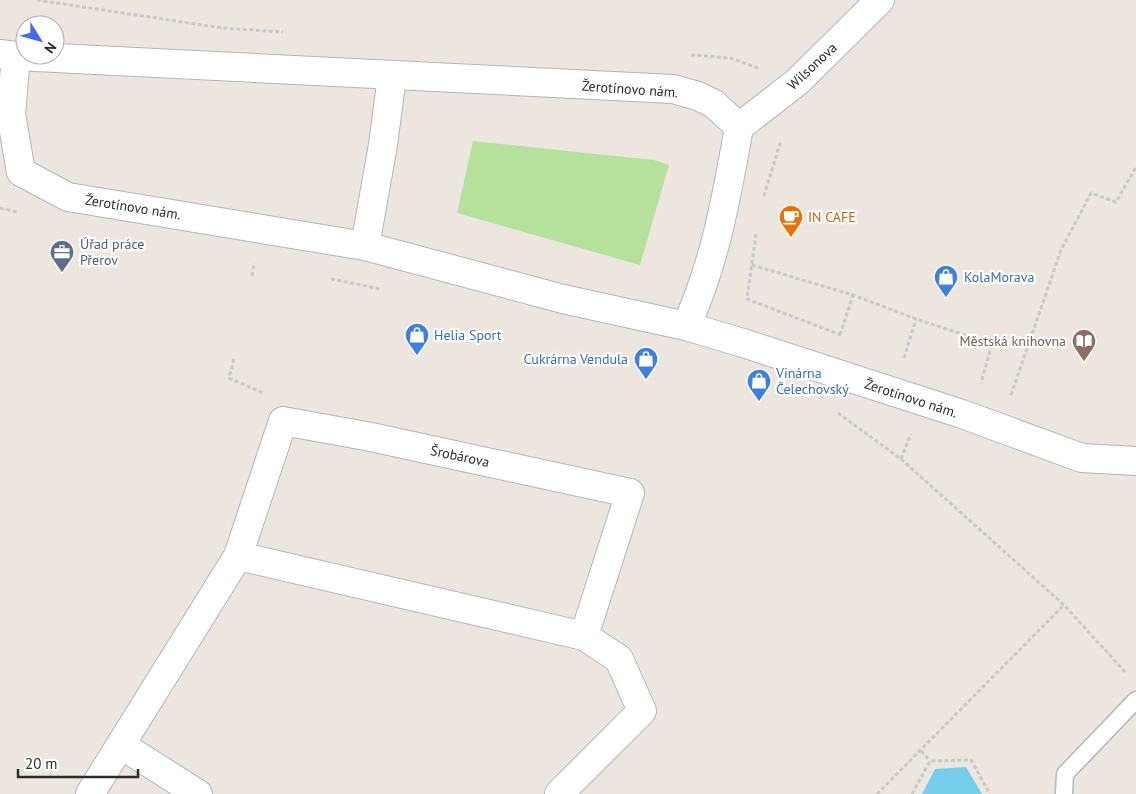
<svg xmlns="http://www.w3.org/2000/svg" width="1136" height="794" viewBox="0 0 1136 794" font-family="'PT Sans',sans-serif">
	<rect width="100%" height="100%" fill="#ede6de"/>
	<path fill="#b6e19d" d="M 473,141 L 654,160 L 669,165 L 640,265 L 457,213 Z"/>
	<path fill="#75ceeb" d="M 966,767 L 982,794 L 922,794 L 935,769 Z"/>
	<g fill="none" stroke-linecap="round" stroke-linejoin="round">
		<defs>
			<path id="lane" d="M 1064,794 L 1065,774 L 1136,700"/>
			<g id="street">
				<path d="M 0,54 L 16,56 L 673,89 L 698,96 L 714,104 L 739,127"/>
				<path d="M 16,56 L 11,114 L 21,172 L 68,197 L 365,246 L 563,299 L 686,326 C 715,264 727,195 739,127"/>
				<path d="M 739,127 L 797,82 L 880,0"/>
				<path d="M 365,246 L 383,145 L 392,76"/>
				<path d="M 686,326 L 743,343 L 962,414 L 1082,458 L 1136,461"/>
				<path d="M 238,556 L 584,636"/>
				<path d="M 121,745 L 198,794"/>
				<path d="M 90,794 L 238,556 L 283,421 L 371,437 L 630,493 L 584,636 L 619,659 L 642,711 L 559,794"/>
			</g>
		</defs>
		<use href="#lane" stroke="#b2b5be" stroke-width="19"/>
		<use href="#street" stroke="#b2b5be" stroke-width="30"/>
		<g stroke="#c8c8c8" stroke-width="3" stroke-dasharray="4 2.5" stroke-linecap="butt">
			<path d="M 37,0 L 222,28 L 283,32"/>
			<path d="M 691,55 L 730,58 L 758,68"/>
			<path d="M 764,196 L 781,140"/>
			<path d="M 0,208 L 17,212"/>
			<path d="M 756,234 L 747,299 L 841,335"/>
			<path d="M 752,265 L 853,295 L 916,319 L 992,344 L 981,383"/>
			<path d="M 252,276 L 254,263"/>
			<path d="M 331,279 L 381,289"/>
			<path d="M 840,335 L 853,295"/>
			<path d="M 904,358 L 916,319"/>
			<path d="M 234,359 L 229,378 L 263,393"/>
			<path d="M 1011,395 L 1061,250 L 1091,193 L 1116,202 L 1136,167"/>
			<path d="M 838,413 L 901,459 L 1064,605 L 1126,673"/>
			<path d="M 901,459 L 911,434"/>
			<path d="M 921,751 L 930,761"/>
			<path d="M 877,794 L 1064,605"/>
			<path d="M 912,794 L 930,761 L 971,760 L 990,794"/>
		</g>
		<use href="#lane" stroke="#fff" stroke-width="16"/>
		<use href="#street" stroke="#fff" stroke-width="28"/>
	</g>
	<defs>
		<symbol id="cafe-pin" viewBox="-11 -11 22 30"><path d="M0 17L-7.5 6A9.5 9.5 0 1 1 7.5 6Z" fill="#e8710a" stroke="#fff"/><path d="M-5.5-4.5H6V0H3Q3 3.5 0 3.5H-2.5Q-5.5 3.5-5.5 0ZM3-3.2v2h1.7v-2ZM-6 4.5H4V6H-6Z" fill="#fff"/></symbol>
		<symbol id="office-pin" viewBox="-11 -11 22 30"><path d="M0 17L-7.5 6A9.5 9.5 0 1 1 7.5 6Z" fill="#5c6f8a" stroke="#fff"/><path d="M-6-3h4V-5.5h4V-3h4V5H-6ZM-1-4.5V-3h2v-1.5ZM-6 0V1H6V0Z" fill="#fff"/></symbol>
		<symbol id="shop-pin" viewBox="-11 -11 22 30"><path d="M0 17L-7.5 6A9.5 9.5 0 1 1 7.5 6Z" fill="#3f7fe0" stroke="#fff"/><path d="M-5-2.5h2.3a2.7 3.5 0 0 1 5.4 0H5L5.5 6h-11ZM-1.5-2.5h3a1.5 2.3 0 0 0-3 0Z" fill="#fff"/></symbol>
		<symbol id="library-pin" viewBox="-11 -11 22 30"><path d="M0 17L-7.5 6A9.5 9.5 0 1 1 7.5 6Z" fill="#8d6e63" stroke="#fff"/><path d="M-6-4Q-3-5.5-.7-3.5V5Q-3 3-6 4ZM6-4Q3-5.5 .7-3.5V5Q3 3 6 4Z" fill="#fff"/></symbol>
	</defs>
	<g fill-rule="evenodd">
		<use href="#cafe-pin" x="777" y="203" width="28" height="38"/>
		<use href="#office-pin" x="48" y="238" width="28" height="38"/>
		<use href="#shop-pin" x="932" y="263" width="28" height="38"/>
		<use href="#shop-pin" x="403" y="321" width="28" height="38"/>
		<use href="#library-pin" x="1070" y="327" width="28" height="38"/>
		<use href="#shop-pin" x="632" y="345" width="28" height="38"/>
		<use href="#shop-pin" x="745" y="367" width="28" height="38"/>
	</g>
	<g text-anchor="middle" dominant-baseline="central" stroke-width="4.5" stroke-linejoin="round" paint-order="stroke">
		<g font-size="14" fill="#2c2c2c" stroke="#fff">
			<text transform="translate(812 66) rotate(-43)">Wilsonova</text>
			<text transform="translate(630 89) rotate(4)">Žerotínovo nám.</text>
			<text transform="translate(133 207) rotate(9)">Žerotínovo nám.</text>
			<text transform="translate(911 398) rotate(18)">Žerotínovo nám.</text>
			<text transform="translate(460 456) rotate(12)">Šrobárova</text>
		</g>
		<g font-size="14" fill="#c56008" stroke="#fff" text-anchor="start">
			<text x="808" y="217">IN CAFE</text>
		</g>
		<g font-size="14" fill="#4e5e75" stroke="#fff" text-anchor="start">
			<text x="80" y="244">Úřad práce<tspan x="80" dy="16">Přerov</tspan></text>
		</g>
		<g font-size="14" fill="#366cbe" stroke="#fff" text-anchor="start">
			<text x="964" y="277">KolaMorava</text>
			<text x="434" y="335">Helia Sport</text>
			<text x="628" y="359" text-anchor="end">Cukrárna Vendula</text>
			<text x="776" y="373">Vinárna<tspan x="776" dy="16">Čelechovský</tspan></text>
		</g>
		<g font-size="14" fill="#785e54" stroke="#fff" text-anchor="end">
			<text x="1066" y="341">Městská knihovna</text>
		</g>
	</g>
	<g transform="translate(40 40) rotate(127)"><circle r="24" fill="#ffffff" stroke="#ababab"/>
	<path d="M0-4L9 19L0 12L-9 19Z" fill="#4469f4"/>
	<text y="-8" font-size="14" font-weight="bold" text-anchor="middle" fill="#2c2c2c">N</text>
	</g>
	<path d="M18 769v8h120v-8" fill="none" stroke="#2c2c2c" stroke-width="2.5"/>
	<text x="25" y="769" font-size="15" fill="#2c2c2c" stroke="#ffffff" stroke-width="4" paint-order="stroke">20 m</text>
</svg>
